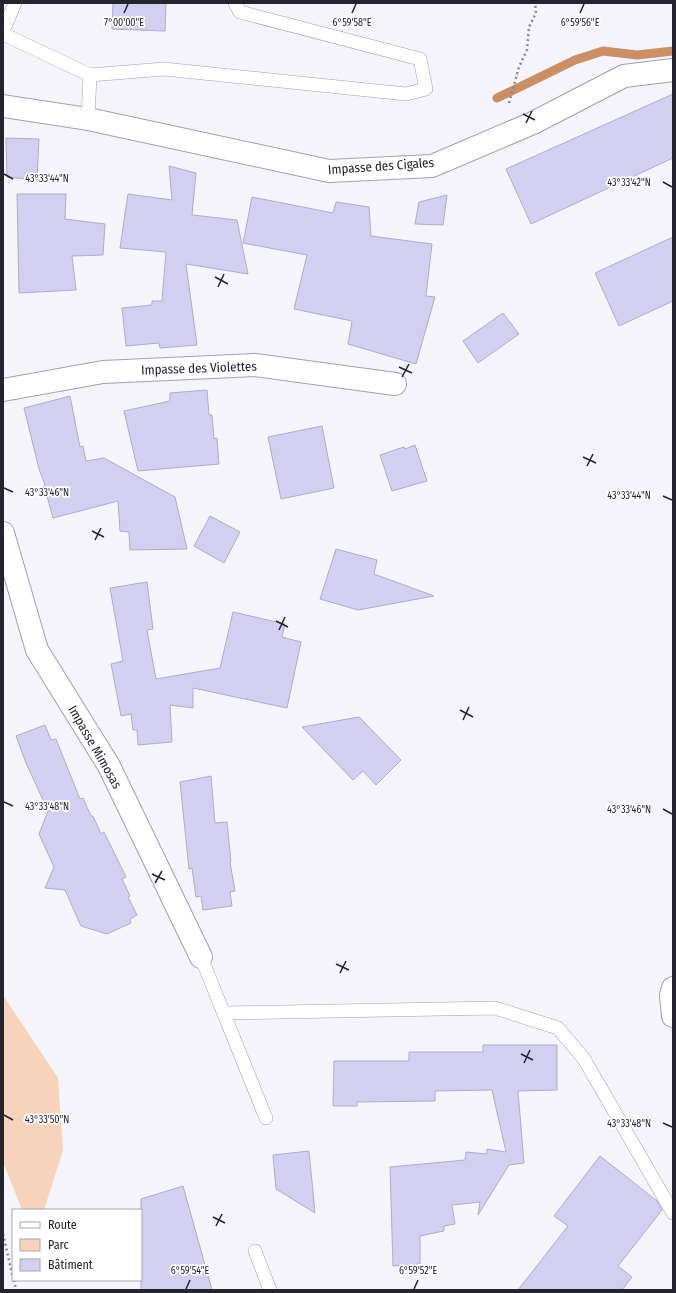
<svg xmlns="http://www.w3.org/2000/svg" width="676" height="1293" viewBox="0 0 676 1293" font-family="'Fira Sans Condensed',sans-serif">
	<rect width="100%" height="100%" fill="#f5f4fb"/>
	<path fill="#f7d3bc" d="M 3,995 L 58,1078 L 63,1150 L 44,1210 L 22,1210 L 3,1162 Z"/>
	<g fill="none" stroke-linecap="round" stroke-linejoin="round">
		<path stroke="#cb8f65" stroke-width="9" d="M 497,98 L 575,60 L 603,51 L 637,55 L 673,51"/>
	</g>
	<g fill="#d3cff0" stroke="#afabcb">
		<path d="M 113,3 L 166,3 L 165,31 L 112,29 Z"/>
		<path d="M 673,94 L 673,158 L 531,224 L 506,169 Z"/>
		<path d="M 6,138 L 39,139 L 37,180 L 7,177 Z"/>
		<path d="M 169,166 L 196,173 L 192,215 L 237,220 L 248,274 L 186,264 L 197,345 L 160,348 L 159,343 L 126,346 L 122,308 L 152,305 L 152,301 L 162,301 L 166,252 L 120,248 L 128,194 L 172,200 Z"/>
		<path d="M 17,194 L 66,194 L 65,219 L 105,224 L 103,255 L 72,256 L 76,290 L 19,293 Z"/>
		<path d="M 447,195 L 443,225 L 415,224 L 419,202 Z"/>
		<path d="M 252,197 L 333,213 L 336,202 L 369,207 L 371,236 L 432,244 L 426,296 L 435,297 L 416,364 L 348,344 L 352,321 L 294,309 L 307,255 L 243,243 Z"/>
		<path d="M 673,237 L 673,301 L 619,326 L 595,273 Z"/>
		<path d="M 503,313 L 519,334 L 478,363 L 463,341 Z"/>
		<path d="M 207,390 L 209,415 L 212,415 L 214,439 L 217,438 L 219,464 L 138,471 L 124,411 L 170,401 L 170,393 Z"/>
		<path d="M 70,396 L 80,447 L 83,446 L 86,461 L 104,458 L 175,497 L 187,549 L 130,550 L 129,532 L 120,531 L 118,501 L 53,518 L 44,485 L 45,485 L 39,469 L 24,408 Z"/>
		<path d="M 322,426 L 334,488 L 281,499 L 268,437 Z"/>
		<path d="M 415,445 L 427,481 L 392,491 L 380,455 L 404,447 L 405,449 Z"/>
		<path d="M 210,516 L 240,532 L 224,563 L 194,546 Z"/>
		<path d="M 336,549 L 377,560 L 374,574 L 434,596 L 358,610 L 320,599 Z"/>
		<path d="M 147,582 L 153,629 L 147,630 L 156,679 L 220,668 L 233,612 L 285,624 L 282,637 L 301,642 L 287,708 L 193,688 L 193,708 L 170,705 L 172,742 L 138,745 L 137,730 L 133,730 L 131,714 L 121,716 L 111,664 L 123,661 L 110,588 Z"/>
		<path d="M 359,717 L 401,760 L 376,785 L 363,771 L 353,780 L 302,727 Z"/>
		<path d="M 45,725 L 51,740 L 56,739 L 80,799 L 83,798 L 91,816 L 93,816 L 101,834 L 104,832 L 126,877 L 122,879 L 130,896 L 128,897 L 137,915 L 130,919 L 131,923 L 107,934 L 81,926 L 65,890 L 45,888 L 54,867 L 39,834 L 48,811 L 26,763 L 16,736 Z"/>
		<path d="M 211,776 L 215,823 L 227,822 L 231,862 L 230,862 L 235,891 L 230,892 L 232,906 L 203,910 L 201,896 L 196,897 L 192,868 L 189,869 L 180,782 Z"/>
		<path d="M 483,1045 L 557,1045 L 557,1090 L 518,1091 L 524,1163 L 509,1165 L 478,1215 L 480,1202 L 452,1205 L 455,1224 L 444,1226 L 444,1231 L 420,1236 L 420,1264 L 393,1266 L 390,1167 L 465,1160 L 466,1152 L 487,1154 L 487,1149 L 506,1152 L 492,1090 L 435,1091 L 435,1101 L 357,1102 L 357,1106 L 333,1106 L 334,1061 L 409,1061 L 409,1052 L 483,1052 Z"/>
		<path d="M 309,1151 L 315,1213 L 276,1189 L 273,1155 Z"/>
		<path d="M 600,1156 L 657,1201 L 662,1210 L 618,1266 L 632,1277 L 622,1290 L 518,1290 L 568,1226 L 554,1216 Z"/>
		<path d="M 183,1186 L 212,1290 L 141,1290 L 141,1199 Z"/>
	</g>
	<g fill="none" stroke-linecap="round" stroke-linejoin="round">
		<defs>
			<g id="lane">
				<path d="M 3,31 L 15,3"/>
				<path d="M 3,34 L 90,75 L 88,119"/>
				<path d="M 90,75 L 164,69 L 406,94 L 426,89 L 420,59 L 240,12 L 235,3"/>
				<path d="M 201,957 L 266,1118"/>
				<path d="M 224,1013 L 495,1008 L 558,1028 L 584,1059 L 673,1213"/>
				<path d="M 255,1251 L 270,1290"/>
			</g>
			<g id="street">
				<path d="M 3,106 L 88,119 L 329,171 L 432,166 L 533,123 L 624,76 L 673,70"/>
				<path d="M 3,390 L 103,372 L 255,365 L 395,384"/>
				<path d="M 3,533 L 37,650 L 109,766 L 201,957"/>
				<path d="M 673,988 L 671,995 L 673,1016"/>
			</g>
		</defs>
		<use href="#lane" stroke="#a19dbd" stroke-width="14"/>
		<use href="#street" stroke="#a19dbd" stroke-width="24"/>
		<g stroke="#898791" stroke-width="2.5" stroke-dasharray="2 3" stroke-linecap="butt">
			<path d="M 509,103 L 519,67 L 527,50 L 529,27 L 536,13 L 535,3"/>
			<path d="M 3,1234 L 13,1278"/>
			<path d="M 14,1280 L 16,1290"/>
		</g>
		<use href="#lane" stroke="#fff" stroke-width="13"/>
		<use href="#street" stroke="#fff" stroke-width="22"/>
	</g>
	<path fill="none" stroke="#25232f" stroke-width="1.5" d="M 124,13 L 128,4M 352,13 L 356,4M 580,13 L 584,4M 523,114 L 535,120M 526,123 L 532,111M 4,174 L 13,179M 663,182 L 672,187M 215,277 L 228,284M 218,287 L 224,274M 399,367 L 412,373M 402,377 L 409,364M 583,457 L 596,463M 587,466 L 593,454M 4,488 L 13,492M 663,496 L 672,500M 92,531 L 104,537M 95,540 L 101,528M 276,621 L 288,627M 279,630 L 285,617M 460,710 L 473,717M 463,720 L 469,707M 4,802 L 13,806M 663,809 L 672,814M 152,874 L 165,880M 155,883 L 162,871M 336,964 L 349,970M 340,973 L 346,961M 521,1054 L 533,1060M 524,1063 L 530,1050M 4,1115 L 13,1120M 663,1123 L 672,1127M 213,1217 L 225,1223M 216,1226 L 222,1214M 186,1289 L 190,1280M 414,1289 L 418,1280"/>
	<g text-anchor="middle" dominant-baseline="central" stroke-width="3.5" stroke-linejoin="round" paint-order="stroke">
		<g font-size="13" fill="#25232f" stroke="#fff">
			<text transform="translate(381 166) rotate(-4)">Impasse des Cigales</text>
			<text transform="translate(199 368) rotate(-2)">Impasse des Violettes</text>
			<text transform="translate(95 747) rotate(60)">Impasse Mimosas</text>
		</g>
	</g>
	<g font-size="10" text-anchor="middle" fill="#25232f" stroke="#fff" stroke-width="3.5" stroke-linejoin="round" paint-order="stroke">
		<text x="124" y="26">7°00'00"E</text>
		<text x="352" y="26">6°59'58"E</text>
		<text x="580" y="26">6°59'56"E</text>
		<text x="47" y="182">43°33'44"N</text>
		<text x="629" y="186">43°33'42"N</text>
		<text x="47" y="496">43°33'46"N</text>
		<text x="629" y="499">43°33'44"N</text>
		<text x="47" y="810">43°33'48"N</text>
		<text x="629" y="813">43°33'46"N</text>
		<text x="47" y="1123">43°33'50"N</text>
		<text x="629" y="1127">43°33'48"N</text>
		<text x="190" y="1274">6°59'54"E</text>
		<text x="418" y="1274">6°59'52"E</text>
	</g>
	<rect width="676" height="1293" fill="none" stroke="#25232f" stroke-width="8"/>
	<rect x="12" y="1209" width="130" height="72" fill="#ffffff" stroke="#a8a7ac"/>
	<rect x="20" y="1222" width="20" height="6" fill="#ffffff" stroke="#a8a7ac"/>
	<text x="48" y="1229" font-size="12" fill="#25232f">Route</text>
	<rect x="20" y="1239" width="20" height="12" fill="#f7d3bc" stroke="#a8a7ac"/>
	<text x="48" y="1249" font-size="12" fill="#25232f">Parc</text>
	<rect x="20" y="1259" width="20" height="12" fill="#d3cff0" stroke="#a8a7ac"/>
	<text x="48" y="1269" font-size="12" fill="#25232f">Bâtiment</text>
</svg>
